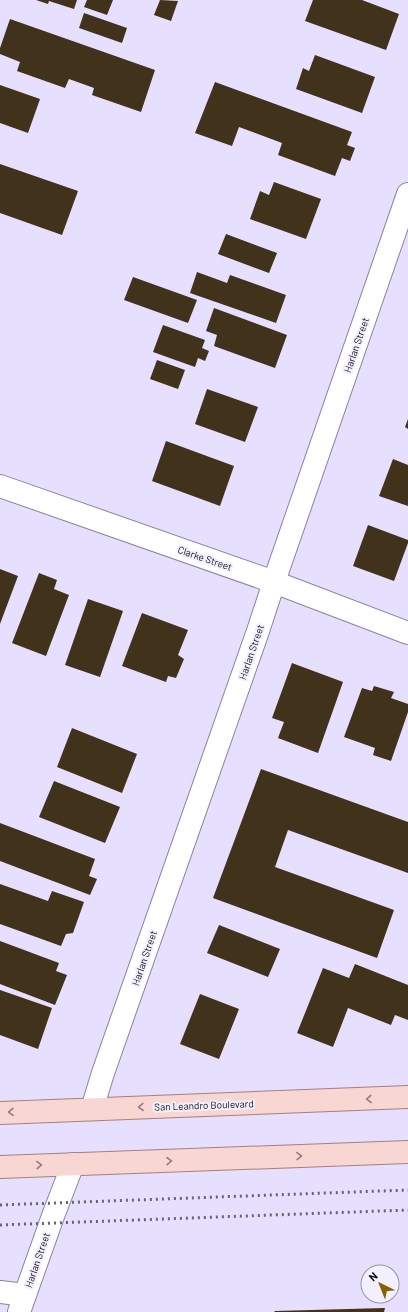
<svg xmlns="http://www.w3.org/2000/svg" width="408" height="1312" viewBox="0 0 408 1312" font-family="Barlow,sans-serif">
	<rect width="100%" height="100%" fill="#e6dffe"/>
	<g fill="#41321b">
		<path d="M 36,0 L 77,0 L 74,9 L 49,1 L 48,4 Z"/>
		<path d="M 87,0 L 113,0 L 107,15 L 84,7 Z"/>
		<path d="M 160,0 L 178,1 L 171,21 L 154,15 Z"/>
		<path d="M 313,0 L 362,0 L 399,14 L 386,50 L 305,21 Z"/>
		<path d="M 84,13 L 127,28 L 122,43 L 79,28 Z"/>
		<path d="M 10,19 L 155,70 L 141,112 L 92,95 L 94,88 L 69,79 L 65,88 L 17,71 L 20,62 L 0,54 L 0,48 Z"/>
		<path d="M 315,55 L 375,77 L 362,113 L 296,89 L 303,68 L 309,71 Z"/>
		<path d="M 215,82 L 352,132 L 347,145 L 355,148 L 350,161 L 342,158 L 335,176 L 278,155 L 282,143 L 239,127 L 232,146 L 195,133 Z"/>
		<path d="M 0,85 L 40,99 L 28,133 L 0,123 Z"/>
		<path d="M 0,164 L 78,191 L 62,235 L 0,213 Z"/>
		<path d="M 274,182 L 321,199 L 306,239 L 250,219 L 260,191 L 269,195 Z"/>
		<path d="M 226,234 L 277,253 L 269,273 L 218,254 Z"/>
		<path d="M 197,272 L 227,283 L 230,275 L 286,295 L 276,323 L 190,293 Z"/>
		<path d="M 133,277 L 197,300 L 188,323 L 124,300 Z"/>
		<path d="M 214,308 L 287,335 L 275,368 L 214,346 L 217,335 L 206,331 Z"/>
		<path d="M 163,325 L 205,340 L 202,348 L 209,351 L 205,361 L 198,358 L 195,367 L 153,352 Z"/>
		<path d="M 157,360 L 185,370 L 178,389 L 150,379 Z"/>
		<path d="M 207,389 L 258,407 L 245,442 L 195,424 Z"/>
		<path d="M 408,419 L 408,429 L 405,427 Z"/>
		<path d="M 166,441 L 234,466 L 220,506 L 152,481 Z"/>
		<path d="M 393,459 L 408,465 L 408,506 L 379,496 Z"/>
		<path d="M 368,525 L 408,540 L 408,543 L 394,581 L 353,566 Z"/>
		<path d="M 0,569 L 18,576 L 0,624 Z"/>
		<path d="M 39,573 L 57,580 L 54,589 L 69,595 L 46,656 L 12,643 Z"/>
		<path d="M 88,599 L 123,611 L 100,677 L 65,665 Z"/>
		<path d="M 142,613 L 188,630 L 178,655 L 184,659 L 176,678 L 168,676 L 166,682 L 122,666 Z"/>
		<path d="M 292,663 L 343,682 L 318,753 L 278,738 L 284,722 L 272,718 Z"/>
		<path d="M 374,686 L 394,692 L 391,698 L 408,704 L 408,712 L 391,761 L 373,755 L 375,748 L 344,737 L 362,688 L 372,691 Z"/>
		<path d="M 72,728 L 137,754 L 122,793 L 57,767 Z"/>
		<path d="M 261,769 L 408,822 L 408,873 L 288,830 L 275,867 L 394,910 L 377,958 L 213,898 Z"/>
		<path d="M 54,781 L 120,807 L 105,843 L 39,817 Z"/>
		<path d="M 0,823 L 95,859 L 89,876 L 97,879 L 90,895 L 0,861 Z"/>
		<path d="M 0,884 L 48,901 L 52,891 L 84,902 L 73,933 L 66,934 L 61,946 L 0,924 Z"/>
		<path d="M 219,925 L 280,949 L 268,977 L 207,953 Z"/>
		<path d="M 0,941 L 59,963 L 56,971 L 67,975 L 55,1005 L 0,984 Z"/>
		<path d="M 355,964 L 408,985 L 408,1020 L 395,1015 L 391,1025 L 348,1008 L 333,1047 L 297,1033 L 323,968 L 349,978 Z"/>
		<path d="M 0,990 L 52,1008 L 38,1049 L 0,1035 Z"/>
		<path d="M 200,994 L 239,1009 L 219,1059 L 180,1044 Z"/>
		<path d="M 385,1308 L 384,1312 L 274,1312 L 275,1311 Z"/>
	</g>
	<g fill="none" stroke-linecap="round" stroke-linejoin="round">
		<defs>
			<g id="minor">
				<path d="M 0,486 L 274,582 L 408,633"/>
				<path d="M 92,1109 L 103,1073 L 258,631 L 278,570 L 408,194"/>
				<path d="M 0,1292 L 25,1295"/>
				<path d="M 19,1312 L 53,1216 L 73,1164"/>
			</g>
			<g id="major">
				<path d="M 0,1113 L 408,1097"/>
				<path d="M 0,1167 L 408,1152"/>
			</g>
		</defs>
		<use href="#minor" stroke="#8a839f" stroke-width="24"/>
		<use href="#major" stroke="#a57f7f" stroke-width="24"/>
		<use href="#minor" stroke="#fff" stroke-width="22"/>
		<use href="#major" stroke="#f8d7d3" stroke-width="22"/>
		<g stroke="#686477" stroke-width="3" stroke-dasharray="2 4" stroke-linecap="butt">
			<path d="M 0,1205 L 408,1190"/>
			<path d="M 0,1225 L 408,1210"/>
		</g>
	</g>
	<defs><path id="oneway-chevron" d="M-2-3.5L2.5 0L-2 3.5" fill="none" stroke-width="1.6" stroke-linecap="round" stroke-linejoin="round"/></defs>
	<g stroke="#907d80">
		<use href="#oneway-chevron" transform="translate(369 1099) rotate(178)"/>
		<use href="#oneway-chevron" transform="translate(141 1107) rotate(178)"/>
		<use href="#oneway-chevron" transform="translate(11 1112) rotate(178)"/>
		<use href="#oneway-chevron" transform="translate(299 1156) rotate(-2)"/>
		<use href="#oneway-chevron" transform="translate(169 1161) rotate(-2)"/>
		<use href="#oneway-chevron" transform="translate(39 1165) rotate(-2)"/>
	</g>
	<g text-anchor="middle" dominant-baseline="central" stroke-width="4" stroke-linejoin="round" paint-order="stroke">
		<g font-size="10" fill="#120f1a" stroke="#f2f0fc">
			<text transform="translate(356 345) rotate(-71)">Harlan Street</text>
			<text transform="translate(205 558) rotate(19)">Clarke Street</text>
			<text transform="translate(251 652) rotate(-71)">Harlan Street</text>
			<text transform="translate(144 958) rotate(-71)">Harlan Street</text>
			<text transform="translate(204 1105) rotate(-2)">San Leandro Boulevard</text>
			<text transform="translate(37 1260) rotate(-71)">Harlan Street</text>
		</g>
	</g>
	<g transform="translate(380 1284) rotate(317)"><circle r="19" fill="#f2f0fc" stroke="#9896a2"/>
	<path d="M0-3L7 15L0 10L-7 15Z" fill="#886000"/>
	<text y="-6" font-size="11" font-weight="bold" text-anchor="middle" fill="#120f1a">N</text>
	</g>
</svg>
